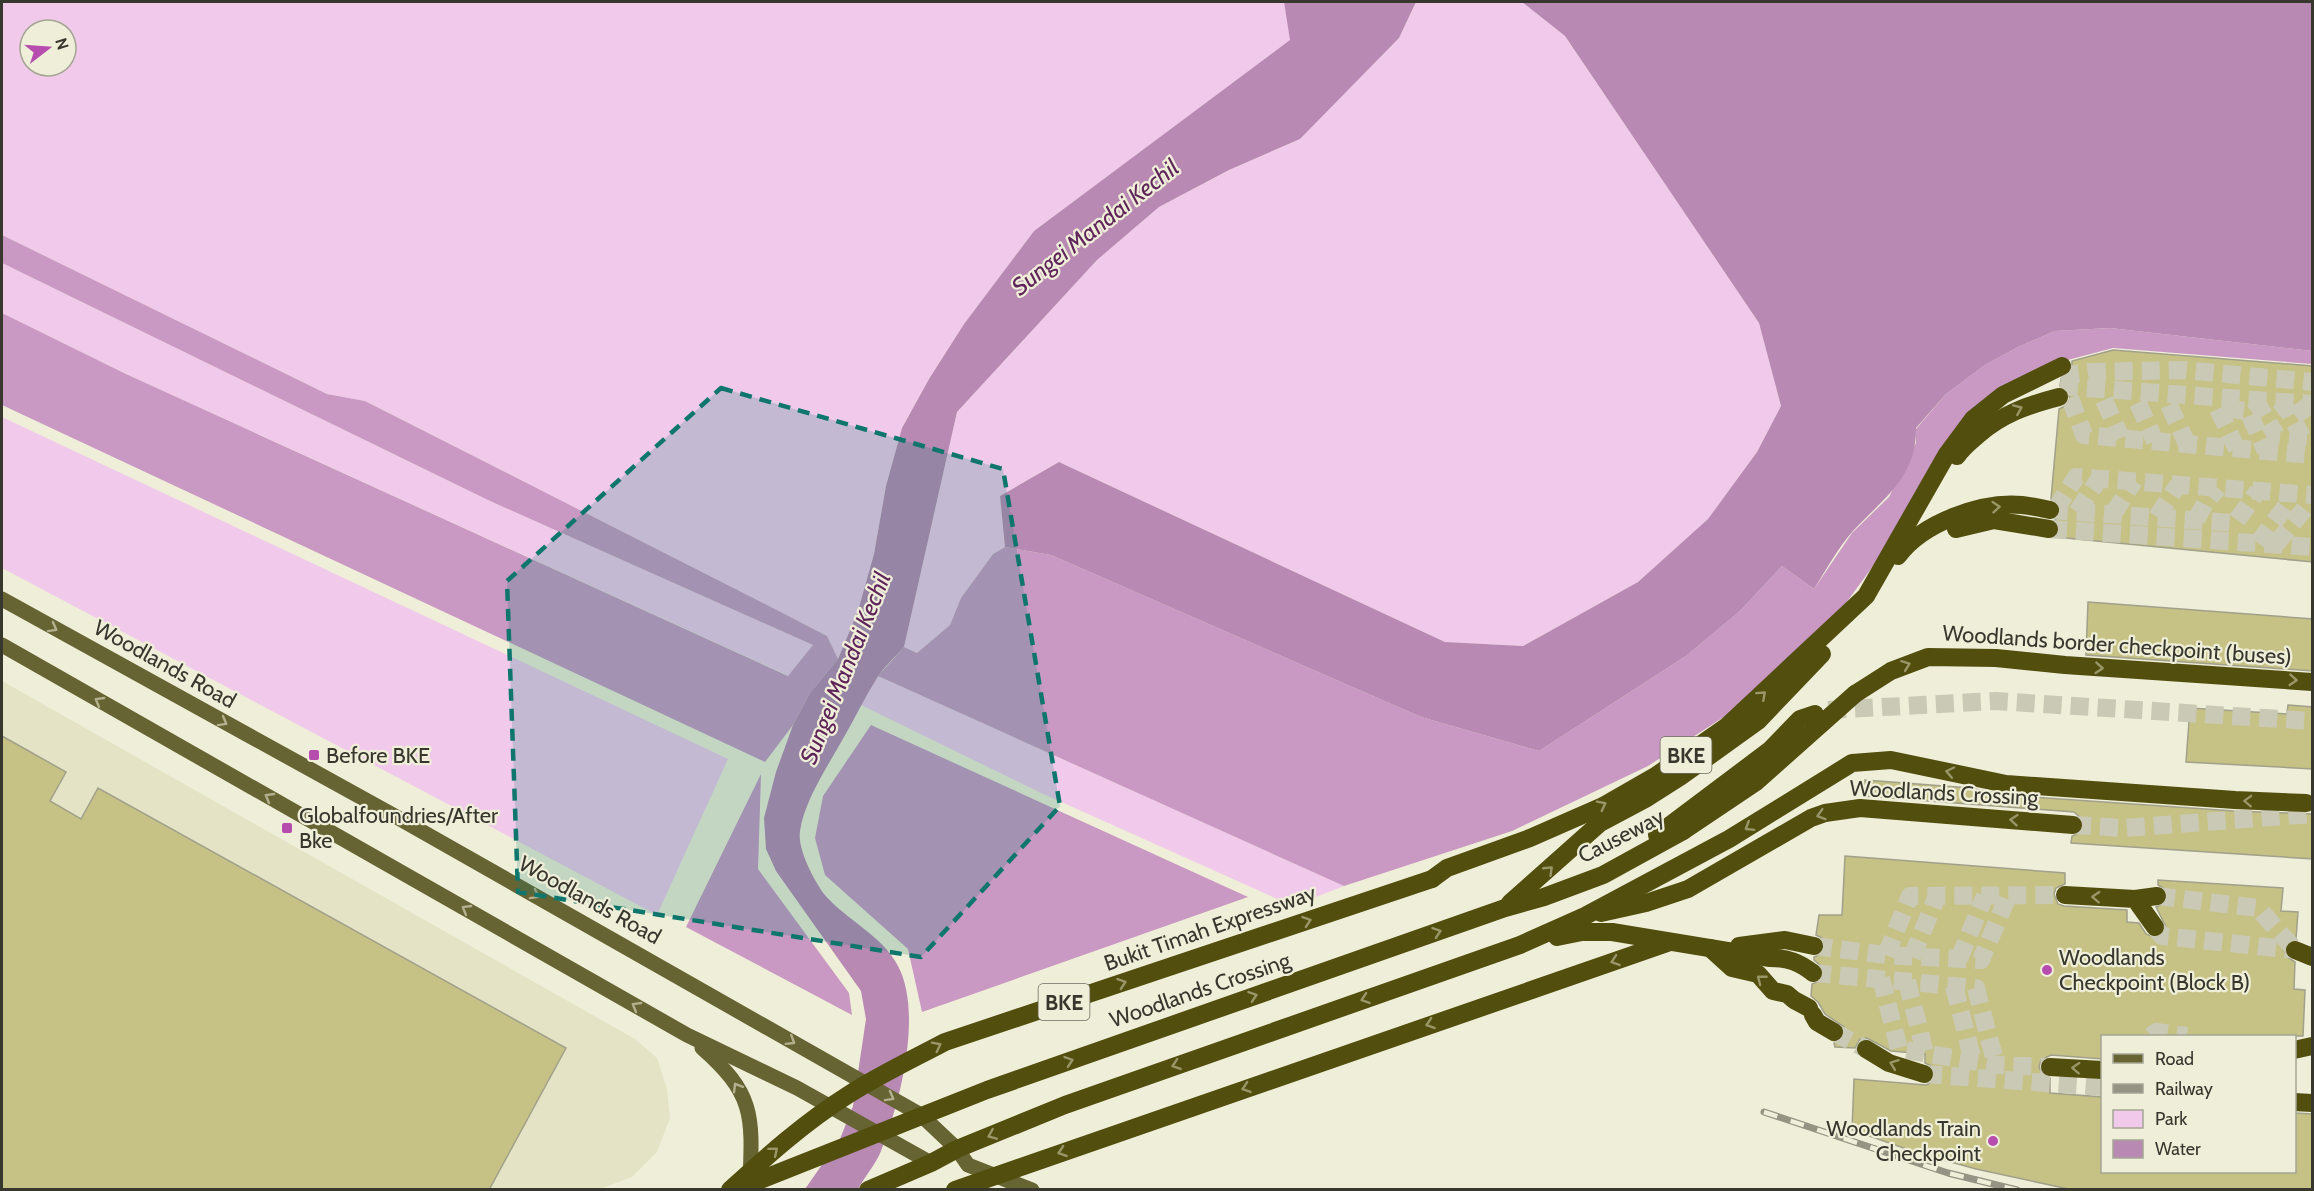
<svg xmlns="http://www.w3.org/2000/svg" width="2314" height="1191" viewBox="0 0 2314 1191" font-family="Cabin,sans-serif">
	<rect width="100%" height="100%" fill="#efeed8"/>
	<path fill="#e4e3c6" d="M 2,681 L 635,1039 L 657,1058 L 667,1089 L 670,1118 L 657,1152 L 632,1177 L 600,1189 L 2,1189 Z"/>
	<g fill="#f1caeb" fill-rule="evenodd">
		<path d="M 2,2 L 1284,2 L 1291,40 L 1034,231 L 964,324 L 929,379 L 902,428 L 886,486 L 874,554 L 858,611 L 838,659 L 827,636 L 769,606 L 365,401 L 327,394 L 2,235 ZM 30,30 L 66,30 L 66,66 L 30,66 Z"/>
		<path d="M 1416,2 L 1522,2 L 1565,36 L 1759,323 L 1781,406 L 1757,452 L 1708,519 L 1638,582 L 1523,646 L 1445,642 L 1059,462 L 1000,496 L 1005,547 L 993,554 L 961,598 L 950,625 L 917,653 L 904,647 L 957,412 L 1097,260 L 1159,207 L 1229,170 L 1300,139 L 1399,38 Z"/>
		<path d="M 2,263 L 490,501 L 813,645 L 789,676 L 126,374 L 2,313 Z"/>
		<path d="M 2,417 L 728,759 L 657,915 L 2,568 Z"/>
		<path d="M 878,676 L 1344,886 L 1293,906 L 1039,792 L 861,705 Z"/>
	</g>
	<g fill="#c999c3">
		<path d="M 2,235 L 327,394 L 365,401 L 769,606 L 827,636 L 838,659 L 810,693 L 793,725 L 765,762 L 2,405 L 2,313 L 126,374 L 788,676 L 813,645 L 490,501 L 2,263 Z"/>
		<path d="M 2110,328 L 2312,351 L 2312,364 L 2113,348 L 2064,361 L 2000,392 L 1846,603 L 1730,713 L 1648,766 L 1512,831 L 1344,886 L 878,676 L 904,647 L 917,653 L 950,625 L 961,598 L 993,554 L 1005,547 L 1051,555 L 1421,717 L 1539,751 L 1686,656 L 1740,611 L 1782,566 L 1814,589 L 1852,533 L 1889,497 L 1916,443 L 1916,429 L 1946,394 L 1985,365 L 2018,347 L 2055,331 Z"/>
		<path d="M 871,725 L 1248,897 L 922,1012 L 908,949 L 825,875 L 815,838 L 823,796 Z"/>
		<path d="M 761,774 L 758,869 L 849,993 L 852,1015 L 686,927 Z"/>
	</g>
	<g fill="#b889b2">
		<path d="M 1284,2 L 1416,2 L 1399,38 L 1300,139 L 1229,170 L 1159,207 L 1097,260 L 957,412 L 904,647 C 895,657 884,667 877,678 C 865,697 855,718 844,737 C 829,764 804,801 800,831 C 797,849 814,880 824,894 C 846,920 882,935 898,966 C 923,1013 900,1103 881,1151 C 876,1164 865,1176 858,1189 L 805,1189 L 840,1139 L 853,1106 L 866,1019 L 861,991 L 776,871 L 766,849 L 764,818 L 776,772 L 793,725 L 810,693 L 838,659 L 858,611 L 874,554 L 886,486 L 902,428 L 929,379 L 964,324 L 1034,231 L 1290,40 Z"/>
		<path d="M 1522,2 L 2312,2 L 2312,351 L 2110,328 L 2055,331 L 2018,347 L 1985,365 L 1946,394 L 1916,428 C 1917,477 1883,499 1853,531 C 1838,548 1826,570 1814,589 L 1782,566 L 1740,611 L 1686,656 L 1539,751 L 1421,717 L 1051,555 L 1005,547 L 1000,496 L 1059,462 L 1445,642 L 1523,646 L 1638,582 L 1708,519 L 1757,452 L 1781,406 L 1759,323 L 1565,36 Z"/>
	</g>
	<g fill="#c6c285" stroke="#a1a08b" stroke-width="1.5">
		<path d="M 2113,350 L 2313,366 L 2313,562 L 2056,537 L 2060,530 L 2059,525 L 2055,520 L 2061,513 L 2061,507 L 2057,501 L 2051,499 L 2059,409 L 2067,405 L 2070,399 L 2067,390 L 2060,386 L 2061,379 L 2072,372 L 2072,361 Z"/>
		<path d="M 2088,602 L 2313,619 L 2313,671 L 2086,655 Z"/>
		<path d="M 2288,705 L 2313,707 L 2313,769 L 2186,762 L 2190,708 L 2287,714 Z"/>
		<path d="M 2,736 L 66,772 L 50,801 L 81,819 L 98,788 L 566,1048 L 489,1190 L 2,1190 Z"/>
		<path d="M 1865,780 L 1970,788 L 2005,795 L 2234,811 L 2313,814 L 2313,859 L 2071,843 L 2072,836 L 2082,832 L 2084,825 L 2083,820 L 2074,812 L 1864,796 Z"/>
		<path d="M 1845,856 L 2065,873 L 2065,884 L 2056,888 L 2054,894 L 2058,904 L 2064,906 L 2127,910 L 2127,922 L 2139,923 L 2146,934 L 2156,938 L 2162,936 L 2166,927 L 2156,907 L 2164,904 L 2168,895 L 2165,889 L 2158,885 L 2158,880 L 2283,888 L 2281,911 L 2298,912 L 2296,939 L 2288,942 L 2284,951 L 2287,957 L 2295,962 L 2294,989 L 2305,990 L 2303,1036 L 2103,1036 L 2103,1059 L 2051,1055 L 2041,1060 L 2039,1067 L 2043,1076 L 2050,1078 L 2050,1093 L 2103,1097 L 2103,1172 L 2295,1172 L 2295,1113 L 2313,1114 L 2313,1190 L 2073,1190 L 1976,1169 L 1915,1152 L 1852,1130 L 1854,1079 L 1926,1085 L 1932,1082 L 1935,1072 L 1932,1066 L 1925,1063 L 1925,1054 L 1891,1051 L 1867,1038 L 1860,1039 L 1855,1048 L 1835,1047 L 1834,1043 L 1844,1037 L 1844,1027 L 1825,1014 L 1818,1002 L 1811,996 L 1812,984 L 1822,980 L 1824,974 L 1823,968 L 1814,960 L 1814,957 L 1822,954 L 1825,948 L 1822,938 L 1816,935 L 1819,915 L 1842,915 Z"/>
	</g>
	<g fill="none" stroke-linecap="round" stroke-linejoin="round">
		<g stroke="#cac9b6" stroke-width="18" stroke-dasharray="18 9" stroke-linecap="butt">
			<path d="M 2061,376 L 2090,372 L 2184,370 L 2312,382"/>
			<path d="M 2060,386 L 2312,404"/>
			<path d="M 2070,398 L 2084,435 L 2312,455"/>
			<path d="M 2104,400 L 2121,438"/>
			<path d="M 2255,400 L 2276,435 L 2312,438"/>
			<path d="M 2280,401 L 2290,414 L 2302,437"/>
			<path d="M 2138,403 L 2155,441"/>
			<path d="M 2297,403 L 2312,423"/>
			<path d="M 2169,405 L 2187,444"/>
			<path d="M 2218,409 L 2237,449"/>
			<path d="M 2226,409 L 2248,411 L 2266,451"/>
			<path d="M 2050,510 L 2235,523 L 2258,491"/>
			<path d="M 2055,510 L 2076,477 L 2312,495"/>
			<path d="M 2077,512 L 2099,479"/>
			<path d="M 2113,514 L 2134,481"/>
			<path d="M 2157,517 L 2178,485"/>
			<path d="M 2196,520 L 2205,503 L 2218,488"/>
			<path d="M 2049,529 L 2312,547"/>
			<path d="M 2258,543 L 2286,506"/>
			<path d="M 2276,544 L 2306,507"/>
			<path d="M 1828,710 L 1996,701 L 2312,721"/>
			<path d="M 2073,825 L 2124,828 L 2312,814"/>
			<path d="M 2157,896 L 2258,908 L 2295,950"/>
			<path d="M 2155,927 L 2162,936 L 2295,950"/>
			<path d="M 1814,946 L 1886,955 L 1981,960 L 2008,896"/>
			<path d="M 1886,955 L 1910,896 L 2065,895"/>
			<path d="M 1912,957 L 1937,896"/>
			<path d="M 1959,959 L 1985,896"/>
			<path d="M 1813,973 L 1976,988 L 1996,1065"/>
			<path d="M 1881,978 L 1899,1049 L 1996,1065 L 2050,1067"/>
			<path d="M 1907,981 L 1925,1053"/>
			<path d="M 1954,986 L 1973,1061"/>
			<path d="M 1834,1032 L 1866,1049"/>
			<path d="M 2151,1036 L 2156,1032 L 2187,1036"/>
			<path d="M 1924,1074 L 2102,1087"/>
		</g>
		<g stroke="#676433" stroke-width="15">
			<path d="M 2,599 L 393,815 L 921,1115 L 957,1149 L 968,1165 L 1032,1190"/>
			<path d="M 2,645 L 687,1035 L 797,1088 L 931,1163"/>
			<path d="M 702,1048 C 753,1093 753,1114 750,1179"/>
		</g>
		<g stroke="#524e0e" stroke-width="18">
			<path d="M 1957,456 C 1963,447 1970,442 1978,435 C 2002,414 2028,405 2059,397"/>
			<path d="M 1956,529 L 1994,520 L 2049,529"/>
			<path d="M 1898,556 C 1922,523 1982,501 2022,505 C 2031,506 2041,508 2050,510"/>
			<path d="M 1855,694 L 1891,671 L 1928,657 L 1996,658 L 2065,665 L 2312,682"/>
			<path d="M 1657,835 L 1770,750 L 1800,719 L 1815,714"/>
			<path d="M 1432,879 L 1447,868 L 1530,838 L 1603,806 L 1657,775 L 1726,727 L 1866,596 L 1947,454 L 1973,419 L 2003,395 L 2062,366"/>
			<path d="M 2065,895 L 2135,899 L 2155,927"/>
			<path d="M 2135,899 L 2157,896"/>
			<path d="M 1510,903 L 1600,823 L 1647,798 L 1680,777 L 1758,721 L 1822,654"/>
			<path d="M 1601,913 L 1646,903 L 1688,889 L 1811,818 L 1825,813 L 1860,808 L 2073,825"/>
			<path d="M 1557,937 L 1582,932 L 1612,932 L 1770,958 C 1788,958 1799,962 1813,973"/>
			<path d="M 1739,946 L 1785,940 L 1814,946"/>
			<path d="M 1710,948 L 1732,968 L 1758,974 L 1773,991 L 1787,994 L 1794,1000 L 1809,1008"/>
			<path d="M 2295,950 L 2312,957"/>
			<path d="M 1813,1015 L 1817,1022 L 1834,1032"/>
			<path d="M 1866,1049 L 1889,1063 L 1924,1074"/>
			<path d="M 2294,1050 L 2312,1046"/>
			<path d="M 2050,1067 L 2102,1070"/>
			<path d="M 2294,1102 L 2312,1103"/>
			<path d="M 735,1190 L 987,1090 L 1505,908 L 1544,897 L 1603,875 L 1683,831"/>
			<path d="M 868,1190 L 931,1163 L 957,1149 L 1065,1105 L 1520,945 L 1585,916 L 1729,839 L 1852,763 L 1891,760 L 2006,784 L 2235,800 L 2306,803"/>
		</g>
		<defs>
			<path id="rail" d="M 1764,1112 L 1948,1173 L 2017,1190"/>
		</defs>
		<use href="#rail" stroke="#949384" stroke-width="7"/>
		<use href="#rail" stroke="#efeed8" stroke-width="4.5" stroke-dasharray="14" stroke-linecap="butt"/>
		<g stroke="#524e0e" stroke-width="18">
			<path d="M 1683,831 L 1756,782 L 1855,694"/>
			<path d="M 730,1190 C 767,1156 805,1122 848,1095 C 879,1075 913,1059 945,1042 L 1432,879"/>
			<path d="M 955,1190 L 1670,942"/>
		</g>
	</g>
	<defs><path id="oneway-chevron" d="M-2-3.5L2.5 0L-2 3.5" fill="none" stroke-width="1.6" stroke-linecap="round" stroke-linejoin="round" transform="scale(1.5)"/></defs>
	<g stroke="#999669">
		<use href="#oneway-chevron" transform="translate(2018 409) rotate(-23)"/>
		<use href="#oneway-chevron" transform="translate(1996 507) rotate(-5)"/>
		<use href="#oneway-chevron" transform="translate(1906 665) rotate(-21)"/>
		<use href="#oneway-chevron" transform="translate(2099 668) rotate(4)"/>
		<use href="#oneway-chevron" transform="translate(2293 680) rotate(4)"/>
		<use href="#oneway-chevron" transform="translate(1762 695) rotate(-42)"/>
		<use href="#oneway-chevron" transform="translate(1950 772) rotate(-168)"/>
		<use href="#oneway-chevron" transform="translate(2248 801) rotate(-178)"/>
		<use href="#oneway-chevron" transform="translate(1602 805) rotate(-27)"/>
		<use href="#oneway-chevron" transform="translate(1821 815) rotate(163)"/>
		<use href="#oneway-chevron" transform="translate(2014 820) rotate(-175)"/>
		<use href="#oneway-chevron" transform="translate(1749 827) rotate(148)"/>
		<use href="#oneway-chevron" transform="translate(1549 870) rotate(-44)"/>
		<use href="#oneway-chevron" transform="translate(2096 897) rotate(-177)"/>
		<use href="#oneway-chevron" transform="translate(1307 921) rotate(-19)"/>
		<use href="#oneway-chevron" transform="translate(1437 932) rotate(-19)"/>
		<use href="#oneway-chevron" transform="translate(1615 961) rotate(161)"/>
		<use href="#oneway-chevron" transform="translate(1761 979) rotate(-142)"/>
		<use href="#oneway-chevron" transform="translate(1122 983) rotate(-19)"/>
		<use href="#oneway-chevron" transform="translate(1253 996) rotate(-19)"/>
		<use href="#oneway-chevron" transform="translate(1365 999) rotate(161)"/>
		<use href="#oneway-chevron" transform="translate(1430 1024) rotate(161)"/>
		<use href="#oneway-chevron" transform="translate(937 1046) rotate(-27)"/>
		<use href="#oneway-chevron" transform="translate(1069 1061) rotate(-19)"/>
		<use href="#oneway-chevron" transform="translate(1894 1064) rotate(-159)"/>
		<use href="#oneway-chevron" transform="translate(1176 1065) rotate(161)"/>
		<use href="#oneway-chevron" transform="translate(2076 1068) rotate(-177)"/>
		<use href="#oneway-chevron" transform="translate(1246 1088) rotate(161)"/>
		<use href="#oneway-chevron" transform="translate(992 1135) rotate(157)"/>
		<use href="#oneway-chevron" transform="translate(774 1151) rotate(-40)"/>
		<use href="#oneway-chevron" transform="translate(1062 1152) rotate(161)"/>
	</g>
	<g stroke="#b2b08e">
		<use href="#oneway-chevron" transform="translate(53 628) rotate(29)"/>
		<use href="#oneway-chevron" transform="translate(99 701) rotate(-150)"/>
		<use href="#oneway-chevron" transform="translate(223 722) rotate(29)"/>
		<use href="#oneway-chevron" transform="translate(269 797) rotate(-150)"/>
		<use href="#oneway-chevron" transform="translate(535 895) rotate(29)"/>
		<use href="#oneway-chevron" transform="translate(466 909) rotate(-150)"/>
		<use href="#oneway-chevron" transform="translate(636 1006) rotate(-150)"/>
		<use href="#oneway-chevron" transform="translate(791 1041) rotate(32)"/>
		<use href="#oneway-chevron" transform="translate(737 1087) rotate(-121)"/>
		<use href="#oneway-chevron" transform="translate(890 1097) rotate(29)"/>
	</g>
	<path fill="#0f766e" fill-opacity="0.2" stroke="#0f766e" stroke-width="4.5" stroke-dasharray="12 8" stroke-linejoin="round" d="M 721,388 L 1003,469 L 1060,806 L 921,957 L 518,892 L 507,581 Z"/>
	<g fill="#b64cae" stroke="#efeed8" stroke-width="2">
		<rect x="308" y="749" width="12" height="12" rx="3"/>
		<rect x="281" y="822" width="12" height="12" rx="3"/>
		<circle cx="2047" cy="970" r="6"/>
		<circle cx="1993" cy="1141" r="6"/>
	</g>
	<g text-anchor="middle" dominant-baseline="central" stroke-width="4.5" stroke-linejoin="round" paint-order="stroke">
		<g fill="#efeed8" stroke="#6e6e61" stroke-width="1.5">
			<rect x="1660.5" y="737" width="51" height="36" rx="4.5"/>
			<rect x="1038.5" y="984" width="51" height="36" rx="4.5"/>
		</g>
		<g font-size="21" font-weight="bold" fill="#37372e">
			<text x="1686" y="755">BKE</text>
			<text x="1064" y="1002">BKE</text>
		</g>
		<g font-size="22" fill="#37372e" stroke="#efeed8">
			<text transform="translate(2117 645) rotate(4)">Woodlands border checkpoint (buses)</text>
			<text transform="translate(165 664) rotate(29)">Woodlands Road</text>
			<text transform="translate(1944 793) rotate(3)">Woodlands Crossing</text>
			<text transform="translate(1621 836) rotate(-27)">Causeway</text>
			<text transform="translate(590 900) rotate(29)">Woodlands Road</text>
			<text transform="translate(1210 928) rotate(-19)">Bukit Timah Expressway</text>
			<text transform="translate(1200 990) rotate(-19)">Woodlands Crossing</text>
		</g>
		<g font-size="22" fill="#37372e" stroke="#efeed8" text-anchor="start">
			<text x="326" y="755">Before BKE</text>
			<text x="299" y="815">Globalfoundries/After<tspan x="299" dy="25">Bke</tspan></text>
			<text x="2059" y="957">Woodlands<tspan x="2059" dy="25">Checkpoint (Block B)</tspan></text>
			<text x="1981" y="1128" text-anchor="end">Woodlands Train<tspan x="1981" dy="25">Checkpoint</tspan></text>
		</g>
		<g font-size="24" font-style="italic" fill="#5f255b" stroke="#efeed8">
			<text transform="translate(1095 227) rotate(-38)">Sungei Mandai Kechil</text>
			<text transform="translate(845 668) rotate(-68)">Sungei Mandai Kechil</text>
		</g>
	</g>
	<rect width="2314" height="1191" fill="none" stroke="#37372e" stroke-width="6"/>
	<rect x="2101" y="1035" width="195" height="138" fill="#efeed8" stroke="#a5a594" stroke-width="1.5"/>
	<rect x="2113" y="1054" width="30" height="9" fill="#676433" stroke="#a5a594" stroke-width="1.5"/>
	<text x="2155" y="1065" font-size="18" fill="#37372e">Road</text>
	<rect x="2113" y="1084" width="30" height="9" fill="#949384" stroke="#a5a594" stroke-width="1.5"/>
	<text x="2155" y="1095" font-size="18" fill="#37372e">Railway</text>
	<rect x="2113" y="1110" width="30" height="18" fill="#f1caeb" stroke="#a5a594" stroke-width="1.5"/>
	<text x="2155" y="1125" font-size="18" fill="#37372e">Park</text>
	<rect x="2113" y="1140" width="30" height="18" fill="#b889b2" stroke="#a5a594" stroke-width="1.5"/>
	<text x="2155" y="1155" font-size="18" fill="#37372e">Water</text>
	<g transform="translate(48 48) rotate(73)"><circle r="28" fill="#efeed8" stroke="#a5a594" stroke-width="1.5"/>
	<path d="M0-4.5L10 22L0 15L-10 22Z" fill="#b64cae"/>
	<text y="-9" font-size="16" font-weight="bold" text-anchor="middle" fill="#37372e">N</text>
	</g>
</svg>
